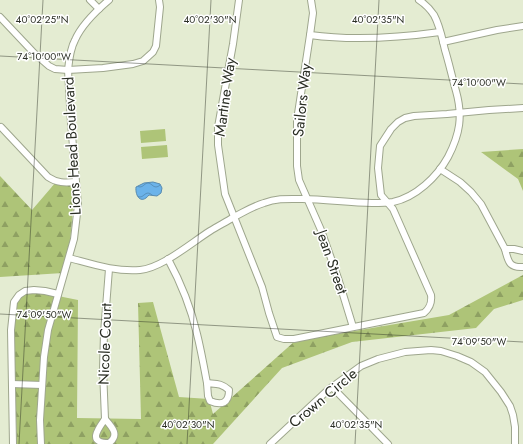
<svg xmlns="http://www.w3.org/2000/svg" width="523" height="444" viewBox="0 0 523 444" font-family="Jost,sans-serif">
	<defs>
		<pattern id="forest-firs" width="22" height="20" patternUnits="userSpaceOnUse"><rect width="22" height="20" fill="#aec478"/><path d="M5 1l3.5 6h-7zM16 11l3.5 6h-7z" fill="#8ea062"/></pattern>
		<pattern id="water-waves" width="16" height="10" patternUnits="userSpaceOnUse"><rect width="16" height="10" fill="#6bb3ea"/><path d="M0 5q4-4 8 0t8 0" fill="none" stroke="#5892bd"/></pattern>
	</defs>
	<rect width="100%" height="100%" fill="#e4ecd2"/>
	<g fill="url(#forest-firs)">
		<path d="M 523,149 L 523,191 L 518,179 L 481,152 Z"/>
		<path d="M 0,176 L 32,210 L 56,182 L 75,184 L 69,255 L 63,273 L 0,277 Z"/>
		<path d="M 523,275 L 523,300 L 494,309 L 476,328 L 352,342 L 282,368 L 213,444 L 17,444 L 12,309 L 28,290 L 78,300 L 77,418 L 141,419 L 138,303 L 153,302 L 179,397 L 209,399 L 213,414 L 295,341 L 449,315 Z"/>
	</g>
	<g fill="#aec478">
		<path d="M 165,129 L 166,141 L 141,143 L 140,131 Z"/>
		<path d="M 167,145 L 168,157 L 142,159 L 141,147 Z"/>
	</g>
	<path fill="url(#water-waves)" stroke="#588baf" d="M 153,182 L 160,184 L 162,188 L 161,193 L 157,196 L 149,195 C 141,205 135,196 136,187 L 144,183 Z"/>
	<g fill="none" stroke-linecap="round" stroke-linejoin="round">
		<defs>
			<g id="street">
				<path d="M 90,0 L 99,9"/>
				<path d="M 239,0 L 233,44 L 218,127 L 218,145 L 225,194 L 262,287 L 269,313 L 277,337 L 284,339 L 294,339 L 424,313 C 430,308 432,303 431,295 L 393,209 L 381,195 L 378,168 L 380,146 L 391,129 L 398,122 L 405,118 L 414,116 L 447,114 L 489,110 L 523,108"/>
				<path d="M 311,0 L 313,13 L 310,35 L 297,120 L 297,166 L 299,180 L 321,230 L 338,278 L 353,327"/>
				<path d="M 0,17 L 34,53 L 49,66 L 55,69 L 68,70 L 103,68 L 133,64 L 143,61 L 153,52 L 156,46 L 160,7 L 159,0"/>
				<path d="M 310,35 C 354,41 397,38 440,32"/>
				<path d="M 443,42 L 497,30 L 523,26"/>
				<path d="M 1,127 L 48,177 C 57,183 65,183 75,182"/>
				<path d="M 440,169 L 460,182 L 471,192 L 481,204 L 505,249"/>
				<path d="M 523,251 L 514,249 L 505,249 C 508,261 509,268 523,267"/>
				<path d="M 69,258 C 92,264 115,272 140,270 C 162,268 191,243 210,231 C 218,226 226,222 234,217 C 244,212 253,206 264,203 C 277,198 289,199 302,199 C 326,199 349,203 372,203 C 379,203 386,203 393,202 C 416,197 437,177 448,157 C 460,134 463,116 456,91 C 452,77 449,63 445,50 C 442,38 440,26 434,15 C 430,9 425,4 419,0"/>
				<path d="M 168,259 C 181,283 191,308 197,334 C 201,350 204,367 207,383"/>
				<path d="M 207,383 C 216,384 221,383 229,390 C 229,403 222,406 210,401 L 208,396 Z"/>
				<path d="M 12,384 L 42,385"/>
				<path d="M 332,387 L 388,444"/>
				<path d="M 105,419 L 103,370 L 104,333 L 109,269"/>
				<path d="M 105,419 C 112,427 120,435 109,443 C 87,443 98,429 105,419 Z"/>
				<path d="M 13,444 L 11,330 L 14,302 L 19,295 L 25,291 L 34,290 L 45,291 L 58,294"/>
				<path d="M 41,444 L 40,420 L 44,357 L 48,330 L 74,239 L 78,205 L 71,123 L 68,70 C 69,60 70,49 75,40 C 82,24 96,11 109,0"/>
				<path d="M 270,444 L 328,390 L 361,366 L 378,359 L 405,352 L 431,350 L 441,351 L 457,356 L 471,362 L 485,372 L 501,392 L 510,406 L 513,415 L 515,427 L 515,444"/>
			</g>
		</defs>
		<use href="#street" stroke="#9ea68d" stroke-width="8"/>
		<use href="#street" stroke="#fff" stroke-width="6"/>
	</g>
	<path fill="none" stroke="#2a2e24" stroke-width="1" stroke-opacity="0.45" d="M 0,56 L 523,84M 0,314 L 523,342M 19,444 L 43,0M 187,444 L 211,0M 355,444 L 379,0"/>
	<g text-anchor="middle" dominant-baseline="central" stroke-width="3" stroke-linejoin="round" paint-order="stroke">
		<g font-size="15" fill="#2a2e24" stroke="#fff">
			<text transform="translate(225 97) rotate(-82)">Martine Way</text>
			<text transform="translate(302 100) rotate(-84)">Sailors Way</text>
			<text transform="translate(72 146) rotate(-93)">Lions Head Boulevard</text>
			<text transform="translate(332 262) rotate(71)">Jean Street</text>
			<text transform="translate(105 344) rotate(-88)">Nicole Court</text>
			<text transform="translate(323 398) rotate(-40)">Crown Circle</text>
		</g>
	</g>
	<g font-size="10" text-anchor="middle" fill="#2a2e24" stroke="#fff" stroke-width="3" stroke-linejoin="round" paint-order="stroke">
		<text x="42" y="23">40°02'25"N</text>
		<text x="210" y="23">40°02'30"N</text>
		<text x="378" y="23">40°02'35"N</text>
		<text x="44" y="60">74°10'00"W</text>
		<text x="479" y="86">74°10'00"W</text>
		<text x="44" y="318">74°09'50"W</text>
		<text x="479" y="345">74°09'50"W</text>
		<text x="188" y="428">40°02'30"N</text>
		<text x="356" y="428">40°02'35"N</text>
	</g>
</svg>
